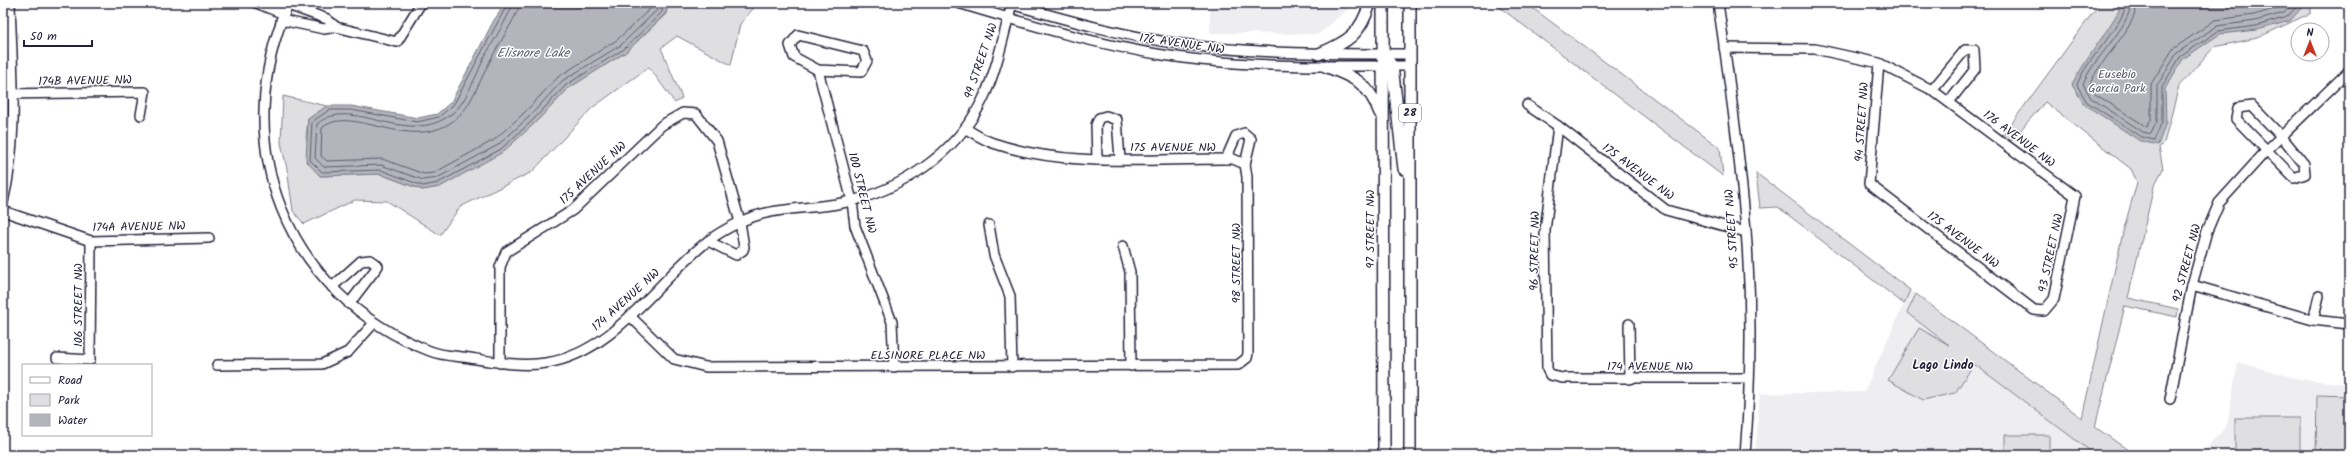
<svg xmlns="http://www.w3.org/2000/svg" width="2352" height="458" viewBox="0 0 2352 458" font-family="Kalam,sans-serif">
	<rect width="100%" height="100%" fill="#fff"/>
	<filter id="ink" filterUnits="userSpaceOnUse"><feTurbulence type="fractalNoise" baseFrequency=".025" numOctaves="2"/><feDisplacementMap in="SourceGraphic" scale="8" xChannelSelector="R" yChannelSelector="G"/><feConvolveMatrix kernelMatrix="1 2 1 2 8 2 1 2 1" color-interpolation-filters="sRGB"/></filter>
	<g filter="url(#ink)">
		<g fill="#eeeef1">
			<path d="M 1210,3 L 1348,3 L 1348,9 L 1319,34 L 1210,33 Z"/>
			<path d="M 1910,290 L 2082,417 L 2090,455 L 1755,455 L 1760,394 L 1864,392 Z"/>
			<path d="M 2238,362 L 2299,379 L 2349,384 L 2349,455 L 2195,455 L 2207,448 L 2227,425 Z"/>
		</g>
		<g fill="#dfdfe2" stroke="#80808e">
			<path d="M 668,3 L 758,3 L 740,24 L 731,65 L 677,36 L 661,48 L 682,98 L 675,103 L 649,67 L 592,108 L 532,172 L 460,207 L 440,235 L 387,201 L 355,200 L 304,224 L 293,211 L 287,169 L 281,143 L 283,96 L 327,106 L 308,119 L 306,138 L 320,176 L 380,174 L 422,190 L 439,187 L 535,123 L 569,88 L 626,52 L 666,14 Z"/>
			<path d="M 1494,3 L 1526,3 L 1720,148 L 1723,176 Z"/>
			<path d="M 2100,3 L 2311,3 L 2311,13 L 2257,38 L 2214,47 L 2179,86 L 2164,143 L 2159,147 L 2163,169 L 2154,186 L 2128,298 L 2178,309 L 2177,317 L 2125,306 L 2095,427 L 2135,455 L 2090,455 L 2089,450 L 1974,364 L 1955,393 L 1923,400 L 1888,380 L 1919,328 L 1949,345 L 1907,313 L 1916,294 L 2082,418 L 2123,232 L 2137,182 L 2131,169 L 2045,102 L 2011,141 L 2003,135 Z"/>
			<path d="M 1756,173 L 1910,290 L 1904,304 L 1778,207 L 1760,208 Z"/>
			<path d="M 2317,395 L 2349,396 L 2349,455 L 2316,455 Z"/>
			<rect x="2235" y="418" width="65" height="37"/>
			<rect x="2005" y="435" width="44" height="20"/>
		</g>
		<g fill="#b4b4bc" stroke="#7a7a88">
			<path d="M 506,3 L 668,3 L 666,13 L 626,52 L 569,88 L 535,123 L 503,152 L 440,187 L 423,190 L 380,174 L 320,176 L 306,161 L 308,119 L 327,106 L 351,106 L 418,118 L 437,114 L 451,102 L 494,20 Z"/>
			<path d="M 2123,3 L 2306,3 L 2290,21 L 2257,30 L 2220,34 L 2183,59 L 2165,89 L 2166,123 L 2158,145 L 2140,141 L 2084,104 L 2072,85 C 2087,56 2108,32 2123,3 Z"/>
		</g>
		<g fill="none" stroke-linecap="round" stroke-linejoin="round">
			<g stroke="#5c5c6f" stroke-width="1">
				<path d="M 508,3 L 454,104 L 439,117 L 417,122 L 351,110 L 329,110 L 312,122 L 310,160 L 322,172 L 381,170 L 423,186 L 438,183 L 501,149 L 532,121 L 566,85 L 624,49 L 662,12 L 664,3"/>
				<path d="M 513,3 C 513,9 490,47 485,56 C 479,69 466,101 456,110 C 410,153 353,93 317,124 L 315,158 L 324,167 L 381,165 L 423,180 L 437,178 L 498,145 L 529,117 L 562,81 L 621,45 L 658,9 L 659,3"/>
				<path d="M 520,3 C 519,13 497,47 491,59 C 483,74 473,100 462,113 C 417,161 353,101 322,128 L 321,156 L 327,161 L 382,159 L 424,174 L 434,173 L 494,140 L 524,113 L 558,77 L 617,40 L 652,7 L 653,3"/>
				<path d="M 2126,3 C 2123,29 2086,58 2077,85 L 2087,102 L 2142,137 L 2154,140 L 2162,122 L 2162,87 L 2180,57 L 2218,31 L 2256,26 L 2287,17 L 2300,3"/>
				<path d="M 2131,3 C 2130,28 2092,59 2083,84 L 2091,98 L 2143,132 L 2151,134 L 2157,121 L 2157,86 L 2177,53 L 2217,26 L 2255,21 L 2284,13 L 2294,3"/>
				<path d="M 2137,3 C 2136,29 2100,59 2090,84 L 2095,94 L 2147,127 L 2151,120 L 2151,84 L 2173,49 L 2215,20 L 2254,15 L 2281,7 L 2286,3"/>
			</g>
			<defs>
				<g id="minor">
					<path d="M 256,3 L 284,14"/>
					<path d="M 289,3 C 226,143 285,295 430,351 C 442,356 457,356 470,358 C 495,362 521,367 546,363 C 615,353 657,280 708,241 C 717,234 728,228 738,223 C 771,206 807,210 842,203 C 901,191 957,153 983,99 C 997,70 1004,34 1012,3"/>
					<path d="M 958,3 C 1025,23 1093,44 1163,55 C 1244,68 1328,66 1410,66"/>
					<path d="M 1007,3 C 1064,19 1122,36 1181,44 C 1257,54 1334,54 1410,54"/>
					<path d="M 1718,3 C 1729,79 1740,155 1746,231 C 1752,305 1751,381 1745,455"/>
					<path d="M 288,5 L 327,19 L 336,27 L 397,42 L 421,3"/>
					<path d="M 281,20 L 324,29 L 336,27"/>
					<path d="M 798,35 L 863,51 L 867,61 L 861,72 L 818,70 L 794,57 L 790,45 Z"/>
					<path d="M 1724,48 L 1815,49 L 1879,63 L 1932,90 L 2075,196 L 2054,299 L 2044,311 L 2034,310 L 1869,184 L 1879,63"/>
					<path d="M 818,70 L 852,201 L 855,226 L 892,322 L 894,367"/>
					<path d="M 1932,90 L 1965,50 L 1974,50 L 1975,69 L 1949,102"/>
					<path d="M 3,94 L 145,92 L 141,115"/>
					<path d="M 1527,105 L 1558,126 L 1666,210 L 1746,232"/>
					<path d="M 2252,106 L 2282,137 L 2304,164 L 2305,174 L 2294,178 L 2236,119 L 2238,108 Z"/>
					<path d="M 1558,126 L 1545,231 L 1547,369 L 1550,375 L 1562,378 L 1749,378"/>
					<path d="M 966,129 C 975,134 984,140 993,143 C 1070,169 1154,158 1233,159 L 1245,164"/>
					<path d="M 1226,159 L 1236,136 L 1244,133 L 1251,139 L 1245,164"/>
					<path d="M 1097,160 L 1096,125 L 1099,118 L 1106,116 L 1117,120 L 1120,159"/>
					<path d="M 3,202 C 19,138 12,69 10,3"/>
					<path d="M 3,211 L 91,241 L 209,238"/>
					<path d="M 989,225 L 994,255 L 1010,296 L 1012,367"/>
					<path d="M 1123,246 L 1130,272 L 1131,366"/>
					<path d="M 2192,285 L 2313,320 L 2349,324"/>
					<path d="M 332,287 L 361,261 L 370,260 L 378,266 L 349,304"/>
					<path d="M 630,316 L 674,359 L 706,367 L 1238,365 L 1247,358 L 1248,353 L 1247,177 L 1245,164"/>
					<path d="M 2313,320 L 2319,296"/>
					<path d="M 1629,324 L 1630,379"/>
					<path d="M 57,358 L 90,360 L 91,241"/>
					<path d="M 500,363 L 500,267 L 506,252 L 573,210 L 662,125 L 683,113 L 696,114 L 717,141 L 740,222 L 744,247 L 743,250 L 736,255 L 708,241"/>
					<path d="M 217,365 L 322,364 L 348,352 L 374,323"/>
					<path d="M 2170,399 L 2192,285 L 2207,231 L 2219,203 L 2266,151 L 2349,71"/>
				</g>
				<g id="major">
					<path d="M 1383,3 L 1384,455"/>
					<path d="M 1319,54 C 1348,42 1361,34 1370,3"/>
					<path d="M 1383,54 L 1392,66 L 1404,169"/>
					<path d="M 1325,66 C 1354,77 1368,82 1380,113"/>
					<path d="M 1410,455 L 1410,3"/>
				</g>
			</defs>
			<use href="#minor" stroke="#22223b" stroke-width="12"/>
			<use href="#major" stroke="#22223b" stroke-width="14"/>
			<use href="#minor" stroke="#fff" stroke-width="9"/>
			<use href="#major" stroke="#fff" stroke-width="11"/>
		</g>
	</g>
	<g text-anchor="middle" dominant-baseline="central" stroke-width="3" stroke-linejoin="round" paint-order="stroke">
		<rect fill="#fff" stroke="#646476" stroke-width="1" x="1399" y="104" width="22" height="18" rx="3"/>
		<g font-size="11" font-weight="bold" fill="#22223b">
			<text x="1410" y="113">28</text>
		</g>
		<g font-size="12" fill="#22223b" stroke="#fff">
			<text transform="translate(1182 44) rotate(8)">176 AVENUE NW</text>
			<text transform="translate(981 61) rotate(-71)">99 STREET NW</text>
			<text transform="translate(85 81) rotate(-1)">174B AVENUE NW</text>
			<text transform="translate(1862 122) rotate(-86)">94 STREET NW</text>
			<text transform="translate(2019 139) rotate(37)">176 AVENUE NW</text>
			<text x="1173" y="147">175 AVENUE NW</text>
			<text transform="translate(1638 172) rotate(37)">175 AVENUE NW</text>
			<text transform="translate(593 173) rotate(-43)">175 AVENUE NW</text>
			<text transform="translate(862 193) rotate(76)">100 STREET NW</text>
			<text transform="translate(139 227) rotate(-1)">174A AVENUE NW</text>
			<text transform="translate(1370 229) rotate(-90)">97 STREET NW</text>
			<text transform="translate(1732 229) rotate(-94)">95 STREET NW</text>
			<text transform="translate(1963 240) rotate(37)">175 AVENUE NW</text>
			<text transform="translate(1535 251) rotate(-89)">96 STREET NW</text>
			<text transform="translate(2051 253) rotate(-78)">93 STREET NW</text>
			<text transform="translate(1236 263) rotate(-90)">98 STREET NW</text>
			<text transform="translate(2187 263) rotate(-75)">92 STREET NW</text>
			<text transform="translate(626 300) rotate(-42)">174 AVENUE NW</text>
			<text transform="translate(78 305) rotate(-90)">106 STREET NW</text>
			<text x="928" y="355">ELSINORE PLACE NW</text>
			<text x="1650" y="366">174 AVENUE NW</text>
		</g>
		<g font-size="12" fill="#5b5b6d" stroke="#fff">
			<text x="2117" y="74">Eusebio<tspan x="2117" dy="14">Garcia Park</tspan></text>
		</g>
		<g font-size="13" font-style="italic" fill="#5c5c6f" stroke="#fff">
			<text x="533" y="53">Elisnore Lake</text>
		</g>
		<g font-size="13" font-weight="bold" fill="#22223b" stroke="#fff">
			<text x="1943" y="365">Lago Lindo</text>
		</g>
	</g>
	<rect width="2352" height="458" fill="none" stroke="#fff" stroke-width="16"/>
	<rect x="8" y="8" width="2336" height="442" fill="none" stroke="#22223b" stroke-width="1.5" filter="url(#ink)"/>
	<rect x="22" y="364" width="130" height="72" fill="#ffffff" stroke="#a7a7b1"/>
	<rect x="30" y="377" width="20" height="6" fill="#ffffff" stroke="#a7a7b1"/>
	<text x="58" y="384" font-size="12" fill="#22223b">Road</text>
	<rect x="30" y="394" width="20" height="12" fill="#dfdfe2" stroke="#a7a7b1"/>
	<text x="58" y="404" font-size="12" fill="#22223b">Park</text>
	<rect x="30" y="414" width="20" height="12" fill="#b4b4bc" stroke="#a7a7b1"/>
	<text x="58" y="424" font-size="12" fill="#22223b">Water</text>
	<g transform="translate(2310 42)"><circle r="19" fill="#ffffff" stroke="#a7a7b1"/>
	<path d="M0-3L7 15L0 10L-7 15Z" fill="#c8321e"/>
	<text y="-6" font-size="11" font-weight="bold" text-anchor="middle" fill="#22223b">N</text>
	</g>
	<path d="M24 40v6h68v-6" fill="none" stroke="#22223b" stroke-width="2"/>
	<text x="30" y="40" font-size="12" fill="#22223b" stroke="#ffffff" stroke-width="3" paint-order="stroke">50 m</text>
</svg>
